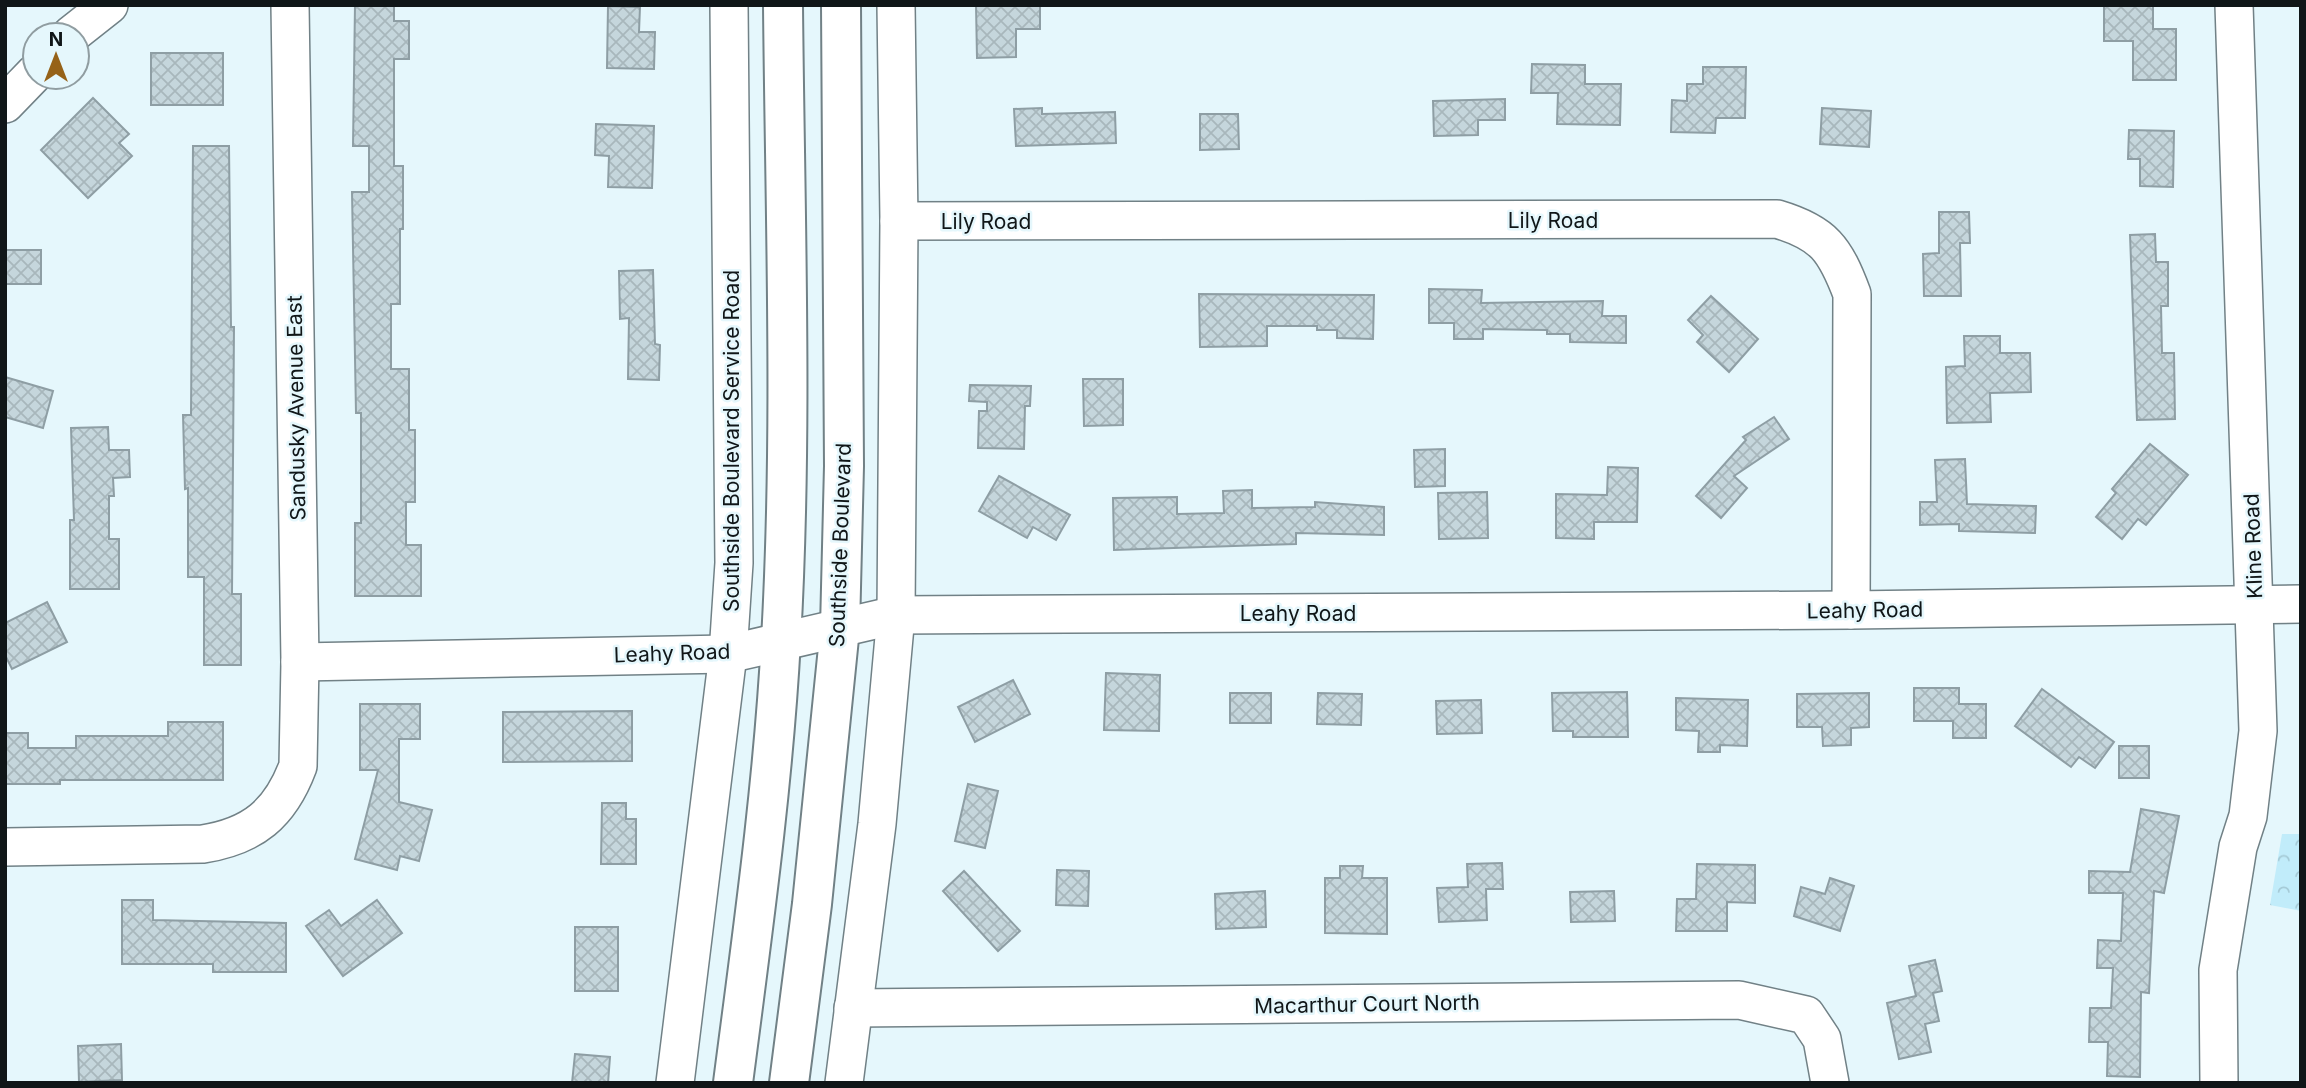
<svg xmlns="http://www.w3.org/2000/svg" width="2306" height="1088" viewBox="0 0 2306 1088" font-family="Inter,sans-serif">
	<defs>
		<pattern id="forest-crowns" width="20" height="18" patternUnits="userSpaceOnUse" patternTransform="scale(1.75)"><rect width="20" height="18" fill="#c1ecfa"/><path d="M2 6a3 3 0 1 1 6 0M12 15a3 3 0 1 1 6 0" fill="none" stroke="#a5cad6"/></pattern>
		<pattern id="building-cross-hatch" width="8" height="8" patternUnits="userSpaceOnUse" patternTransform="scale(1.75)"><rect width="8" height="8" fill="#c5d6dc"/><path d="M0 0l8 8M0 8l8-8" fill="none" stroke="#a8b7bc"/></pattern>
	</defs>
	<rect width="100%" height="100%" fill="#e5f7fc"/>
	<path fill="url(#forest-crowns)" d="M 2282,834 L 2301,834 L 2301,911 L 2270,905 Z"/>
	<g fill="url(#building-cross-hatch)" stroke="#8e9ea4" stroke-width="2">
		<path d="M 355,5 L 394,5 L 394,21 L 409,21 L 409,59 L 394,59 L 394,166 L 403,166 L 403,229 L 400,229 L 400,304 L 391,304 L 391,369 L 409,369 L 409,430 L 415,430 L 415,502 L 406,502 L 406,545 L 421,545 L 421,596 L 355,596 L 355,523 L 361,523 L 361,413 L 356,413 L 352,192 L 369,192 L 369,146 L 353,146 Z"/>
		<path d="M 976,5 L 1040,5 L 1040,29 L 1016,29 L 1016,57 L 977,58 Z"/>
		<path d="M 2104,5 L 2153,5 L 2153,29 L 2176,29 L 2176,80 L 2133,80 L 2133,41 L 2104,41 Z"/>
		<path d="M 608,6 L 640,7 L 639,32 L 655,32 L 654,69 L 607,68 Z"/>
		<rect x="151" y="53" width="72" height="52"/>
		<path d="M 1532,64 L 1585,65 L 1585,84 L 1621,84 L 1620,125 L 1557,124 L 1558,93 L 1531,93 Z"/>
		<path d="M 1703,67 L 1746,67 L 1745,118 L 1716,118 L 1715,133 L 1671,132 L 1672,100 L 1687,101 L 1687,84 L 1703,84 Z"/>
		<path d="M 93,98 L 129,134 L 119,143 L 132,156 L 88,198 L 41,150 Z"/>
		<path d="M 1505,99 L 1505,120 L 1478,120 L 1478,135 L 1434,136 L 1433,101 Z"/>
		<path d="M 1042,108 L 1042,114 L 1115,112 L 1116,143 L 1016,146 L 1014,109 Z"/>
		<path d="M 1822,108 L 1871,111 L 1869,147 L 1820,144 Z"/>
		<path d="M 1200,114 L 1238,114 L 1239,149 L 1200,150 Z"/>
		<path d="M 596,124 L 654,126 L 652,188 L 608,187 L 609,156 L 595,155 Z"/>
		<path d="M 2129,130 L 2174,131 L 2173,187 L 2140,186 L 2140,159 L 2128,159 Z"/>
		<path d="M 193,146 L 229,146 L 231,327 L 234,327 L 232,594 L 241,594 L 241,665 L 204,665 L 204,577 L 188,577 L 188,488 L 185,489 L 183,415 L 191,415 Z"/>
		<path d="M 1939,212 L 1969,212 L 1970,243 L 1960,243 L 1961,296 L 1924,296 L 1923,254 L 1939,253 Z"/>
		<path d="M 2155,234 L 2156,262 L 2168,262 L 2168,306 L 2161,306 L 2162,353 L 2174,353 L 2175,419 L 2137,420 L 2130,235 Z"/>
		<rect x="5" y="250" width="36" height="34"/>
		<path d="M 653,270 L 655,344 L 660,345 L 659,380 L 628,379 L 629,318 L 620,319 L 619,271 Z"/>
		<path d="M 1429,289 L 1482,290 L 1481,303 L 1603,301 L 1602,316 L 1626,316 L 1626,343 L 1570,342 L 1570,334 L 1547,334 L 1547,330 L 1483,329 L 1483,339 L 1454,339 L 1454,323 L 1429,323 Z"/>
		<path d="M 1199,294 L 1374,295 L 1373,339 L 1337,338 L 1337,330 L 1317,330 L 1317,326 L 1267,326 L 1267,346 L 1200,347 Z"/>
		<path d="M 1711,296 L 1758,339 L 1729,372 L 1697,342 L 1703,335 L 1688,320 Z"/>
		<path d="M 1964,336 L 2000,336 L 2000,353 L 2030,353 L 2031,392 L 1990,393 L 1991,422 L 1947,423 L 1946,367 L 1965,366 Z"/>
		<path d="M 5,377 L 53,391 L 43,428 L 5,417 Z"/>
		<path d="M 1083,379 L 1123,379 L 1123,425 L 1084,426 Z"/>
		<path d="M 970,385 L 1031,386 L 1030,406 L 1025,406 L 1024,449 L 978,448 L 979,411 L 987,411 L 987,402 L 969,401 Z"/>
		<path d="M 1774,417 L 1789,439 L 1734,476 L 1747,488 L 1721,518 L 1696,496 L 1746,440 L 1743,437 Z"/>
		<path d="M 108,427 L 109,450 L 129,450 L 130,477 L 113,478 L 114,496 L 109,496 L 109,539 L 119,539 L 119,589 L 70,589 L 70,520 L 74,520 L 71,428 Z"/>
		<path d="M 2150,444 L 2188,475 L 2146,525 L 2138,519 L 2122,539 L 2096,517 L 2116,493 L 2112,489 Z"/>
		<path d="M 1445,449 L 1445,486 L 1415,487 L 1414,450 Z"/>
		<path d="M 1965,459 L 1967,504 L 2036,506 L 2035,533 L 1959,531 L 1959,524 L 1920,525 L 1920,502 L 1937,502 L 1935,460 Z"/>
		<path d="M 1608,467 L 1638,468 L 1637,522 L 1594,522 L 1594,539 L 1556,538 L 1556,494 L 1607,495 Z"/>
		<path d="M 999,476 L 1070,515 L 1056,540 L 1033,527 L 1027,538 L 979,511 Z"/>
		<path d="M 1252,490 L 1252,508 L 1315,507 L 1315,502 L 1384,507 L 1384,535 L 1296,533 L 1296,544 L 1114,550 L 1113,498 L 1177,497 L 1177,514 L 1224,513 L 1223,491 Z"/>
		<path d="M 1487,492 L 1488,538 L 1439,539 L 1438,493 Z"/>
		<path d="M 47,602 L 67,642 L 12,669 L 5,655 L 5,623 Z"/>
		<path d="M 1106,673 L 1160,675 L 1159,731 L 1104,730 Z"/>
		<path d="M 1013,680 L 1030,714 L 975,742 L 958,707 Z"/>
		<path d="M 1914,688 L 1959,688 L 1959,704 L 1986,704 L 1986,738 L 1953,738 L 1953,721 L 1914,721 Z"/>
		<path d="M 2042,689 L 2114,742 L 2095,768 L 2079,757 L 2071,767 L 2015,726 Z"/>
		<path d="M 1627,692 L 1628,737 L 1573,737 L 1573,731 L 1553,731 L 1552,693 Z"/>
		<rect x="1230" y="693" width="41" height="30"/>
		<path d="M 1318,693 L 1362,694 L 1361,725 L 1317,724 Z"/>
		<path d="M 1869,693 L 1869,727 L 1851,728 L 1851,745 L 1823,746 L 1822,727 L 1797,727 L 1797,694 Z"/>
		<path d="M 1676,698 L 1748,700 L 1747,746 L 1720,745 L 1720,752 L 1698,752 L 1699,731 L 1676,730 Z"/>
		<path d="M 1481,700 L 1482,733 L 1437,734 L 1436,701 Z"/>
		<path d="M 360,704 L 420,704 L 420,739 L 399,739 L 399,802 L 432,810 L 419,861 L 400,856 L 397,870 L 355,859 L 378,770 L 360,770 Z"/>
		<path d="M 632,711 L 632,761 L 503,762 L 503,712 Z"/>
		<path d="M 168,722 L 223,722 L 223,780 L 60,780 L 60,784 L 5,784 L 5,733 L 28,733 L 28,748 L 76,748 L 76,736 L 168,736 Z"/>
		<rect x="2119" y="746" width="30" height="32"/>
		<path d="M 968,784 L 998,791 L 985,848 L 955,841 Z"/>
		<path d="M 602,803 L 626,803 L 626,819 L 636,819 L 636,864 L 601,864 Z"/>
		<path d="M 2141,809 L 2179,816 L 2164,893 L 2154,891 L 2149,993 L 2141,992 L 2140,1077 L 2107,1076 L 2108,1042 L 2089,1042 L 2090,1008 L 2111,1008 L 2113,968 L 2097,968 L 2098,940 L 2121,941 L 2123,893 L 2089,893 L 2089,871 L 2130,872 Z"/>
		<path d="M 1502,863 L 1503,889 L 1486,889 L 1487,920 L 1439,922 L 1437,888 L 1468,887 L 1467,864 Z"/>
		<path d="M 1697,864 L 1755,865 L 1755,903 L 1727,902 L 1727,931 L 1676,931 L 1677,899 L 1696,899 Z"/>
		<path d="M 1340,866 L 1363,866 L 1362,878 L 1387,878 L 1387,934 L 1325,933 L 1325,878 L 1340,878 Z"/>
		<path d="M 1057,870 L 1089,871 L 1088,906 L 1056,905 Z"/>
		<path d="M 964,871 L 1020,931 L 998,951 L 943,891 Z"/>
		<path d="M 1830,878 L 1854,886 L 1840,931 L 1794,916 L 1801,887 L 1825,894 Z"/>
		<path d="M 1265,891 L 1266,927 L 1216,929 L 1215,894 Z"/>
		<path d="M 1614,891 L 1615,921 L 1571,922 L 1570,892 Z"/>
		<path d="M 122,900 L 153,900 L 153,920 L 286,923 L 286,972 L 213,972 L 213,964 L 122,964 Z"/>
		<path d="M 377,900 L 402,933 L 343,976 L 306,926 L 329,910 L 341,926 Z"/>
		<rect x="575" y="927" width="43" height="64"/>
		<path d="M 1935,960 L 1942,991 L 1933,993 L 1939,1021 L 1925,1024 L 1931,1052 L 1899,1059 L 1887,1003 L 1916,996 L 1909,966 Z"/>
		<path d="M 121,1044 L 122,1080 L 79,1082 L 78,1046 Z"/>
		<path d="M 575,1054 L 610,1057 L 608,1083 L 572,1083 Z"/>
	</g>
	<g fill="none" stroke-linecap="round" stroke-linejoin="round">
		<defs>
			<g id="minor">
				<path d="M 71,35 L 109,5"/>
				<path d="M 5,104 L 35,73"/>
				<path d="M 899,221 L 1777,219 C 1824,233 1835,249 1852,294 L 1851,610"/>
				<path d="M 300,662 L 728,654 L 896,615 L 1851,610 L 2301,604"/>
				<path d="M 5,847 L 203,844 C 253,836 280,814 298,766 L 300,662 L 290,5"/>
				<path d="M 853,1008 L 1739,1000 L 1806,1015 L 1822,1039 L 1830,1083"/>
				<path d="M 675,1083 L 728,654 L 734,563 L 729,5"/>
				<path d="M 844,1083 L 877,824 L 896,615 L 899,221 L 896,5"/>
				<path d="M 2219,1083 L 2218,970 L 2238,847 L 2248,816 L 2258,731 L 2234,5"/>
			</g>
			<g id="highway">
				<path d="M 733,1083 C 752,936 773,788 781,640 C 793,429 785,217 783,5"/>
				<path d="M 789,1083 L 812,904 L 840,628 L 844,466 L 841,5"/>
			</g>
		</defs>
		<use href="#minor" stroke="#718186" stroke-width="40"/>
		<use href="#highway" stroke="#718186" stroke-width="42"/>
		<use href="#minor" stroke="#fff" stroke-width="37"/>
		<use href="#highway" stroke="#fff" stroke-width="38"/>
	</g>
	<g text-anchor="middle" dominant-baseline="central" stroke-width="5" stroke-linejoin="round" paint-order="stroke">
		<g font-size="21" fill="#101618" stroke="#e5f7fc">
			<text x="1553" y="220">Lily Road</text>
			<text x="986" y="221">Lily Road</text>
			<text transform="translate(296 408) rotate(-91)">Sandusky Avenue East</text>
			<text transform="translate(731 441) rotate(-90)">Southside Boulevard Service Road</text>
			<text transform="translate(840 545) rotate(-88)">Southside Boulevard</text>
			<text transform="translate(2253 546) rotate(-92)">Kline Road</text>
			<text transform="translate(1865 610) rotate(-1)">Leahy Road</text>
			<text x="1298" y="613">Leahy Road</text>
			<text transform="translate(672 653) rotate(-2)">Leahy Road</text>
			<text transform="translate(1367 1004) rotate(-1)">Macarthur Court North</text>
		</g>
	</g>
	<rect width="2306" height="1088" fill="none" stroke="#101618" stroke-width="14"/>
	<g transform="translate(56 56)"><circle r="33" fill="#e5f7fc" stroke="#909da1" stroke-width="2"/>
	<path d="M0-5L12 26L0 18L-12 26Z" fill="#966218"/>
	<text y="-10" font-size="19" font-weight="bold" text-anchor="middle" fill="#101618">N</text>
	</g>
</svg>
